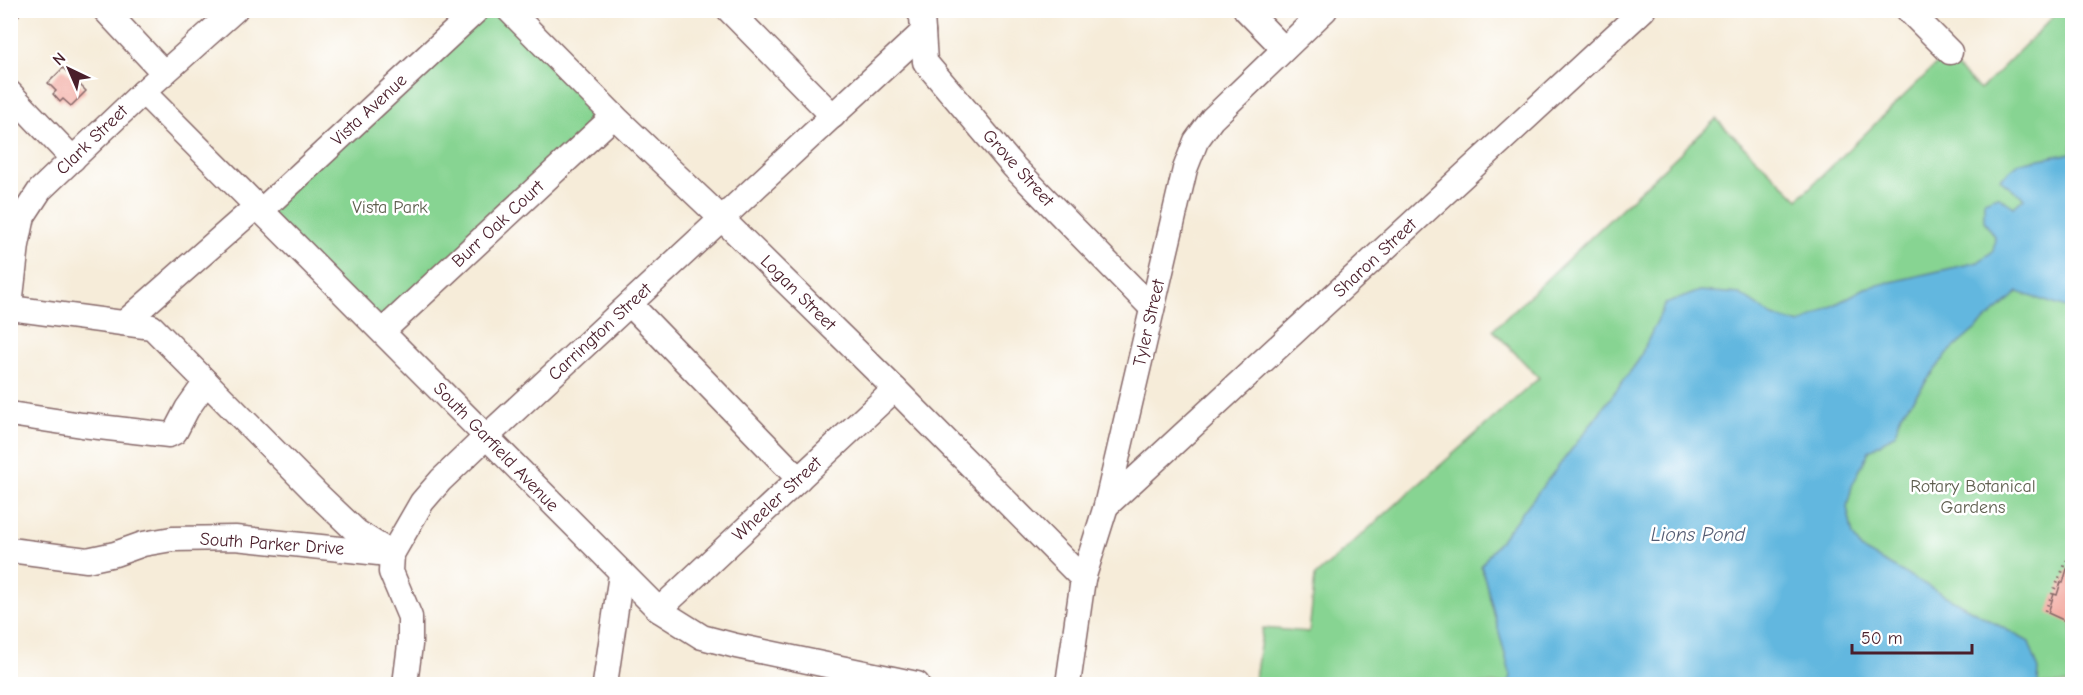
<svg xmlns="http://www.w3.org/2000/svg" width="2083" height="695" viewBox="0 0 2083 695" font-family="'Comic Neue',sans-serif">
	<rect width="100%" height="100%" fill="#fff"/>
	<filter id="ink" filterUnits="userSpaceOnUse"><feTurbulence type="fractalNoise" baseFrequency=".0167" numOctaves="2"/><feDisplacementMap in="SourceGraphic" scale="12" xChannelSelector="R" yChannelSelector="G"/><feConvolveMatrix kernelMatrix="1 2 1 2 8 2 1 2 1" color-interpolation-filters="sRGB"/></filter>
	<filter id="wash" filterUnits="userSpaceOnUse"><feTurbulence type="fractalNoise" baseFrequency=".008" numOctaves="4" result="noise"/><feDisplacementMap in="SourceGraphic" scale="24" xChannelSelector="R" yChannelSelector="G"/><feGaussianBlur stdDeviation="1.35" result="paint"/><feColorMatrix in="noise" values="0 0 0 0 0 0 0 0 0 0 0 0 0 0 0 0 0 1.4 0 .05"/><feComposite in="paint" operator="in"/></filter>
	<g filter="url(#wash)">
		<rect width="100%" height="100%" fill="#f6ecd9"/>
		<g fill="#87d492" stroke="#687a5e" stroke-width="1.5">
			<path d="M 477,11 L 509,11 L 614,116 L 383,331 L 262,210 Z"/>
			<path d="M 2059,11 L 2072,11 L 2072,684 L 1254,684 L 1263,628 L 1309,632 L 1315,576 L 1539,378 L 1493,330 L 1716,119 L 1798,199 L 1945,56 L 1980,90 Z"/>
		</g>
		<path fill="#62b7df" stroke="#566b85" stroke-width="1.5" d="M 2072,153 L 2072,310 L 2018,292 L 1947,354 L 1901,415 L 1895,434 L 1869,451 L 1852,486 L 1847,507 L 1853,535 L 1861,549 L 2029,642 L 2039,670 L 2038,684 L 1507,684 L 1511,677 L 1481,565 L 1579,440 L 1638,361 L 1665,304 L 1700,291 L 1740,294 L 1773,316 L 1800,324 L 1865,288 L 1978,262 L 1993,251 L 1995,238 L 1984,221 L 1984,201 L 1998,196 L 2014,207 L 2024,198 L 2000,179 L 2019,163 Z"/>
		<g id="blocks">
			<g fill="#f1a298">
				<path d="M 10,10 L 15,10 L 19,15 L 10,24 Z"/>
				<path d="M 63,68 L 86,91 L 71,106 L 63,99 L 60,102 L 53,94 L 56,91 L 48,83 Z"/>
				<path d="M 2072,562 L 2072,624 L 2048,613 L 2054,594 L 2057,595 L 2061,582 L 2063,583 L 2067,569 L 2069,571 Z"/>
			</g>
		</g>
	</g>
	<g filter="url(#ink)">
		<use href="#blocks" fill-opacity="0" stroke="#866768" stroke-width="1.5"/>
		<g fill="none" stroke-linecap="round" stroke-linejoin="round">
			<defs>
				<g id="minor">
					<path d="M 105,10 L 164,73"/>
					<path d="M 509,10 L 614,116 L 722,219 L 895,389 L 1083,579"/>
					<path d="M 729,10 L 833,116"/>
					<path d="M 918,10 L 922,16 L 925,62 L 1013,166 L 1152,308"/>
					<path d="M 1246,10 L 1284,49"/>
					<path d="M 1908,10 L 1950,52"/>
					<path d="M 143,92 L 659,610 L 702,637 L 736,646 L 917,684"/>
					<path d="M 10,93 L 73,159"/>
					<path d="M 262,210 L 477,10"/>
					<path d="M 630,304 L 799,479"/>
					<path d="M 10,305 L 17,245 L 23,216 L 40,190 L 143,92 L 235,10"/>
					<path d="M 10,308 L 152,327 L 316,493 L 357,532 L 392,554"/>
					<path d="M 124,323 L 257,206"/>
					<path d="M 383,331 L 614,116"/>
					<path d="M 10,414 L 82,425 L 169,435 L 175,432 L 187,409 L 206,382"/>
					<path d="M 1106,506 L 1643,10"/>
					<path d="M 10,550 L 87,560 L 115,554 L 143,544 L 172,539 L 235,538 L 388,554"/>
					<path d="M 659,610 L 895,389"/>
					<path d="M 405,684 L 410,645 L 410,617 L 391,572 L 392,554 L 422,502 L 441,480 L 486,437 L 923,32"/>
					<path d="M 605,684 L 621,574"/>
					<path d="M 1068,684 L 1083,579 L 1106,506 L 1185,169 L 1196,141 L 1212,119 L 1325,10"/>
				</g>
			</defs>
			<use href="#minor" stroke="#866768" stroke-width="27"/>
			<path stroke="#866768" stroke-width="3" stroke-dasharray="1.5 4.5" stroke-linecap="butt" d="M 2045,611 L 2072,549"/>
			<use href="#minor" stroke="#fff" stroke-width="24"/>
		</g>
	</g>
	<g text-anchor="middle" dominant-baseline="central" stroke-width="5" stroke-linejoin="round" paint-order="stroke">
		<g font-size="18" fill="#4a1f2b" stroke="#fff">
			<text transform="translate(369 110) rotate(-43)">Vista Avenue</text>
			<text transform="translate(92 140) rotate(-44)">Clark Street</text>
			<text transform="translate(1018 168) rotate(48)">Grove Street</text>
			<text transform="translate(498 224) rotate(-43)">Burr Oak Court</text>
			<text transform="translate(1375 258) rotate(-43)">Sharon Street</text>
			<text transform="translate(798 293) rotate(45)">Logan Street</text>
			<text transform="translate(1149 323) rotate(-77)">Tyler Street</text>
			<text transform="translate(600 332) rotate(-43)">Carrington Street</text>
			<text transform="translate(496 447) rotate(46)">South Garfield Avenue</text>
			<text transform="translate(777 499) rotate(-43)">Wheeler Street</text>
			<text transform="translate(272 544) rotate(4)">South Parker Drive</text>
		</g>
		<g font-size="18" fill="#5f5e4f" stroke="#fff">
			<text x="390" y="207">Vista Park</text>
			<text x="1973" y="486">Rotary Botanical<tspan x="1973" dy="21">Gardens</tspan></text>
		</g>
		<g font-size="20" font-style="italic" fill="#545c73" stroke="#fff">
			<text x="1698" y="534">Lions Pond</text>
		</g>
	</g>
	<rect width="2083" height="695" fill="none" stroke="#fff" stroke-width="36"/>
	<g transform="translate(69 69) rotate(316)" stroke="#ffffff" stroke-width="4.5" paint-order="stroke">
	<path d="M0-4.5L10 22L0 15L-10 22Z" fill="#4a1f2b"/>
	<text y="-9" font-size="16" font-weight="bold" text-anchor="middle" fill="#4a1f2b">N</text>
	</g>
	<path d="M1852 644v9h120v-9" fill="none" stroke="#4a1f2b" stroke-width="3"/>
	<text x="1861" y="644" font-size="18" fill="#4a1f2b" stroke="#ffffff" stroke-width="4.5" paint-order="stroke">50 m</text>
</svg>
